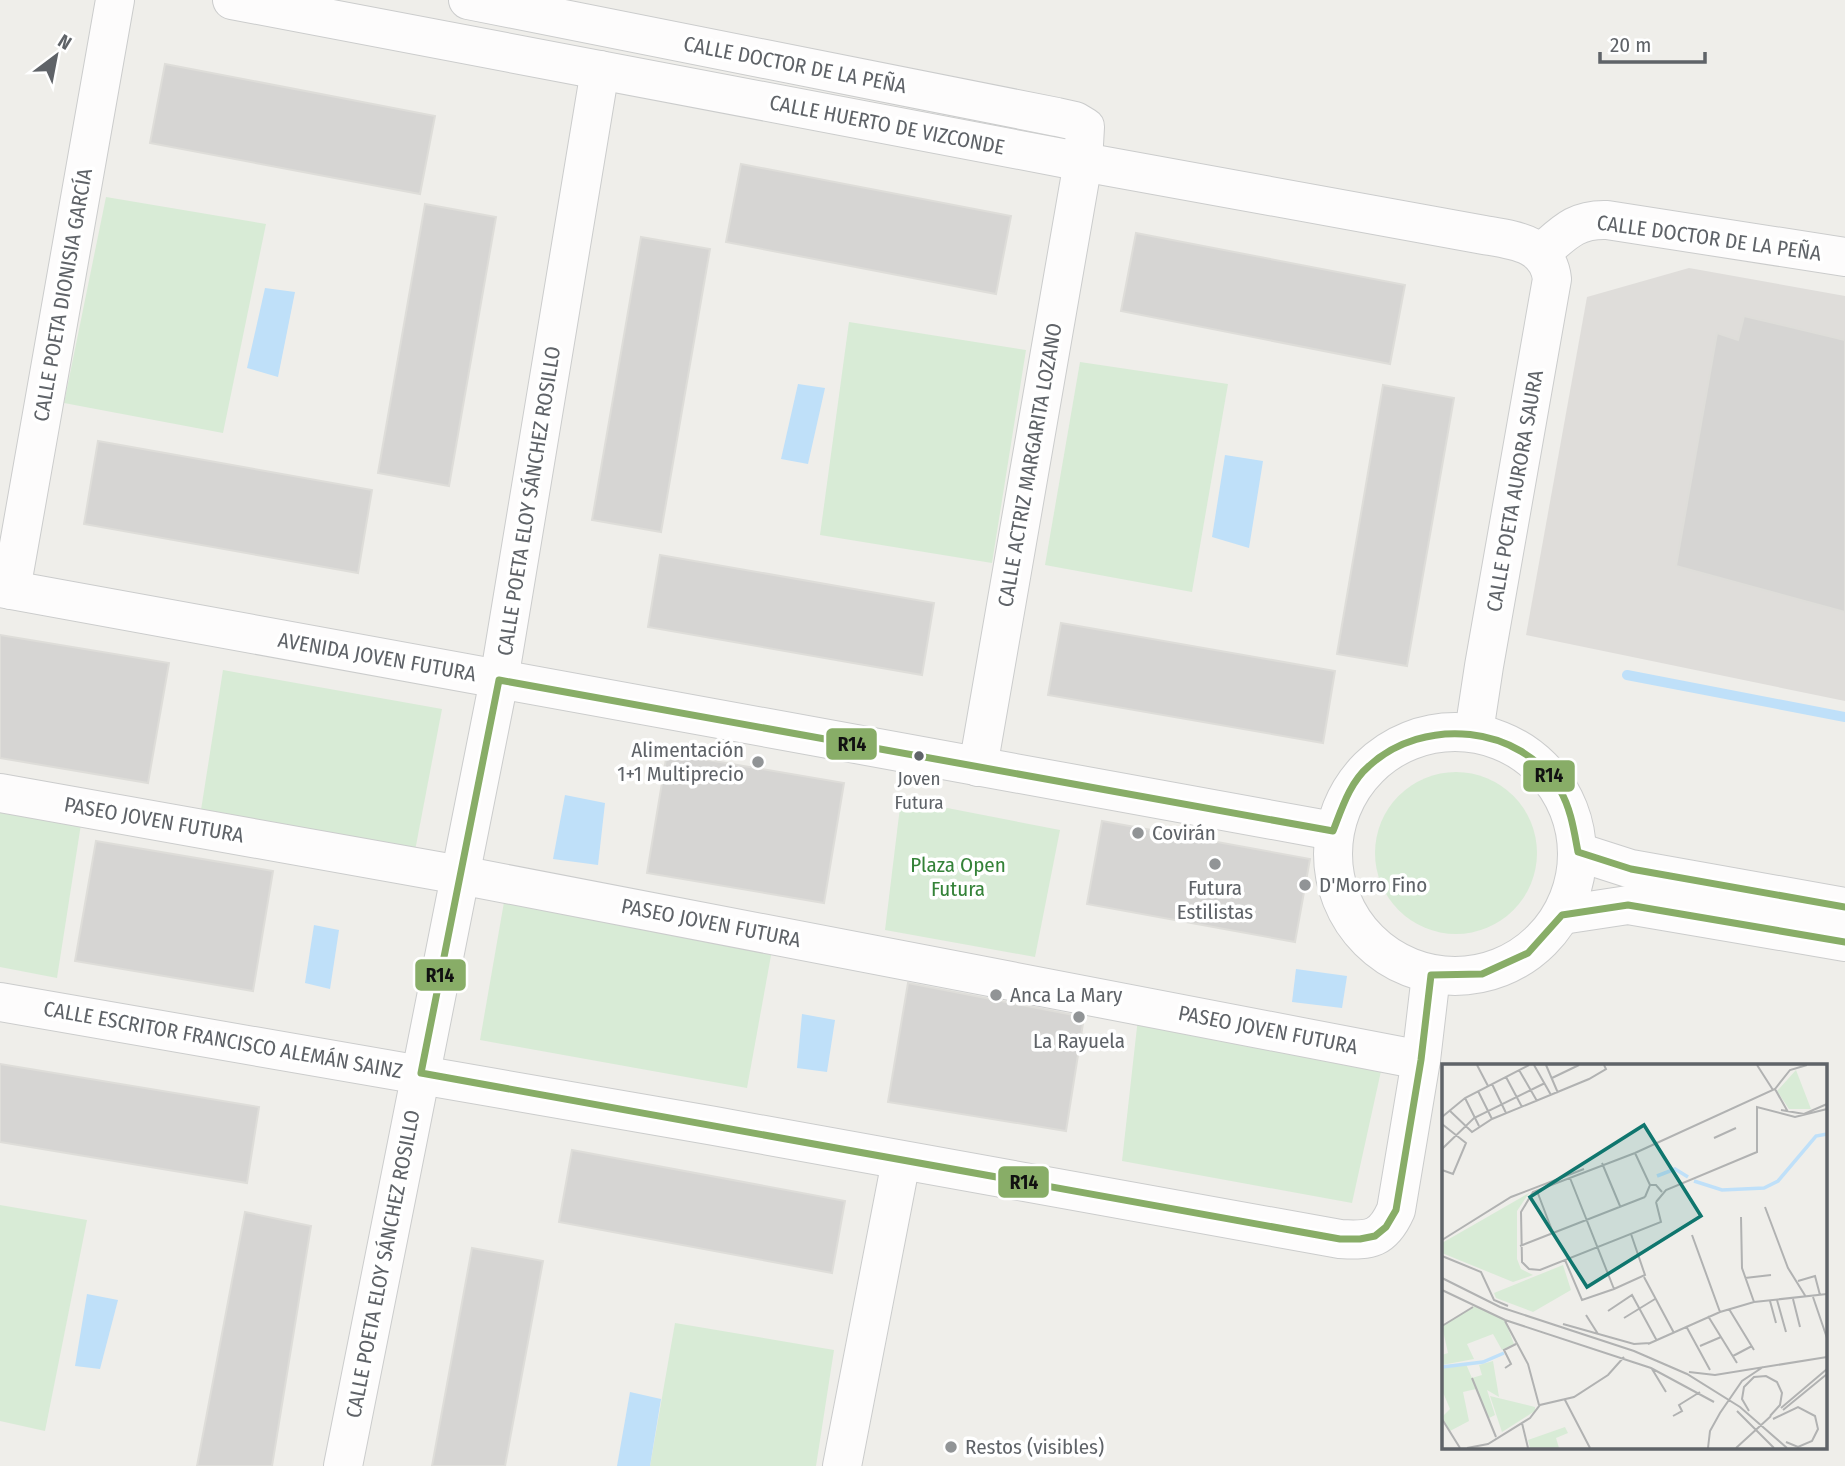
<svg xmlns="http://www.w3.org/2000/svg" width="1845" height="1466" viewBox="0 0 1845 1466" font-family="'Fira Sans Condensed',sans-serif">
	<rect width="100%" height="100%" fill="#efeeea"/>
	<path fill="#dfddda" d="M 1689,268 L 1845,296 L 1845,701 L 1526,635 L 1587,297 Z"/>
	<g fill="#d8ebd6">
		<path d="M 106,197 L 266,224 L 223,433 L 64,403 Z"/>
		<path d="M 849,322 L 1026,350 L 992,563 L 820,535 Z"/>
		<path d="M 1080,362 L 1228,384 L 1192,592 L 1045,565 Z"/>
		<path d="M 223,670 L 442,709 L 414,856 L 201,810 Z"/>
		<circle cx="1456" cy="853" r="81"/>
		<path d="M 901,799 L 1060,830 L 1035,957 L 885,930 Z"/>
		<path d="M 0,810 L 81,824 L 57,978 L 0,967 Z"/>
		<path d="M 504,902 L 772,950 L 747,1088 L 480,1040 Z"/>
		<path d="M 1138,1018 L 1383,1062 L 1352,1203 L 1122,1161 Z"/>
		<path d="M 0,1205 L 87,1220 L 45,1431 L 0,1421 Z"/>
		<path d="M 675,1323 L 834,1350 L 816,1466 L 650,1466 Z"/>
	</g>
	<g fill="#bfe0f9">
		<path d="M 265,288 L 295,292 L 278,377 L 247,368 Z"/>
		<path d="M 798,384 L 825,388 L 808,464 L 781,459 Z"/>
		<path d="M 1225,455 L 1263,461 L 1249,548 L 1212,537 Z"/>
		<path d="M 565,795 L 605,803 L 598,865 L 553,859 Z"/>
		<path d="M 314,925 L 339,930 L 330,989 L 305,983 Z"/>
		<path d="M 1296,969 L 1347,976 L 1342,1008 L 1292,1002 Z"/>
		<path d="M 802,1014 L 835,1020 L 827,1072 L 797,1068 Z"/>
		<path d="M 87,1294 L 118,1300 L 100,1369 L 75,1366 Z"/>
		<path d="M 630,1392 L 661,1399 L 650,1466 L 617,1466 Z"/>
	</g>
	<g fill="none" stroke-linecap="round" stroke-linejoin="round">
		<path stroke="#bfe0f9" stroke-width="10" d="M 1627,675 L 1845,717"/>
	</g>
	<g fill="#d6d5d3" stroke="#deddd9" stroke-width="2">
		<path d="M 165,64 L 435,116 L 420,194 L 150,143 Z"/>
		<path d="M 741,164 L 1011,216 L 996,294 L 726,242 Z"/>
		<path d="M 425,204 L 496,217 L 449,486 L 378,473 Z"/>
		<path d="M 1136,233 L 1405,285 L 1390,364 L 1121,311 Z"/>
		<path d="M 641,237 L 710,249 L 661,532 L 592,520 Z"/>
		<path d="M 1744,316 L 1845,340 L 1845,612 L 1676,566 L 1717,333 L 1738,340 Z"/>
		<path d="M 1383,385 L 1454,398 L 1407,666 L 1337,654 Z"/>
		<path d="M 98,441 L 372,490 L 358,573 L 84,524 Z"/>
		<path d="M 660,555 L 934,603 L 922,675 L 648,627 Z"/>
		<path d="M 1061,623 L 1335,671 L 1323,743 L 1048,695 Z"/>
		<path d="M 0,635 L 169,663 L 148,783 L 0,758 Z"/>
		<path d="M 667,753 L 844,783 L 824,903 L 647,873 Z"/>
		<path d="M 1102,821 L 1310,859 L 1295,942 L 1087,904 Z"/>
		<path d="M 96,841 L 273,871 L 253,991 L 75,961 Z"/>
		<path d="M 908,983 L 1084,1017 L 1066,1131 L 888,1102 Z"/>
		<path d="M 0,1064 L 259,1107 L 247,1183 L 0,1142 Z"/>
		<path d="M 572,1150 L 845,1201 L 832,1273 L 559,1222 Z"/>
		<path d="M 245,1212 L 311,1226 L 272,1466 L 197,1466 Z"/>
		<path d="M 472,1248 L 543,1261 L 505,1466 L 432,1466 Z"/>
	</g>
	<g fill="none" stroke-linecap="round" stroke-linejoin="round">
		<defs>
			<g id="minor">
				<path d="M 232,0 L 1083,162 L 1484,235 C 1513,240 1548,243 1552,279 L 1484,666 L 1474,732"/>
				<path d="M 468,0 L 1057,117 L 1075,121 L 1085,127 L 1083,162 L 978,767"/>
				<path d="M 1541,253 C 1564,233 1575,219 1607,220 L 1845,257"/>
				<path d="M 0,588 L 1333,831"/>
				<path d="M 11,590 L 115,0"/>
				<circle cx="1455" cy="854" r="122"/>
				<path d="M 0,793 L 460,875 L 1421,1060"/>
				<path d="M 1578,852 L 1631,869 L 1845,907"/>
				<path d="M 1562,915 L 1628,905 L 1845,942"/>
				<path d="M 0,1002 C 447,1078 894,1157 1340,1239 C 1371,1241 1383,1239 1396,1210 L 1421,1060 L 1431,975"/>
				<path d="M 343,1466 L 499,680 L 600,70"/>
				<path d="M 842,1466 L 901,1161"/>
			</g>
		</defs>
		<use href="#minor" stroke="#cbcccc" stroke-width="40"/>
		<use href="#minor" stroke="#fdfcfc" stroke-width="38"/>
		<defs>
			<path id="bus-1" d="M 1845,907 L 1631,869 L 1578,852 C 1574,831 1571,809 1560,790 C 1521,724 1423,716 1369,766 C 1350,782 1342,808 1333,831 L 499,680 L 421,1073 L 1340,1239 L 1360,1239 L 1375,1236 L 1386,1227 L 1396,1210 L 1421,1060 L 1431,975 L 1482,974 L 1528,953 L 1562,915 L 1628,905 L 1845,942"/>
		</defs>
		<use href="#bus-1" stroke="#fff" stroke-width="12"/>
		<use href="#bus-1" stroke="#88ad67" stroke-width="7"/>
	</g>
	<circle fill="#5f6368" stroke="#fff" stroke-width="2.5" cx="919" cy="756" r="6"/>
	<g fill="#919496" stroke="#fff" stroke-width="2.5">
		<circle cx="758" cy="762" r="7"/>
		<circle cx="1138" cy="833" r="7"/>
		<circle cx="1215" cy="864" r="7"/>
		<circle cx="1305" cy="885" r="7"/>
		<circle cx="996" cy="995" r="7"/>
		<circle cx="1079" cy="1017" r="7"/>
		<circle cx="951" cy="1447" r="7"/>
	</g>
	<g text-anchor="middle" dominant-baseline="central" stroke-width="7" stroke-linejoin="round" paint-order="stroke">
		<g font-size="19" fill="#5f6368" stroke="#fff">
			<text x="919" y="778">Joven<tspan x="919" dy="24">Futura</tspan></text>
		</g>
		<g font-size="21" fill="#5f6368" stroke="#fff">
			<text transform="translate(795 65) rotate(11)">CALLE DOCTOR DE LA PEÑA</text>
			<text transform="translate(887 125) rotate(11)">CALLE HUERTO DE VIZCONDE</text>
			<text transform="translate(1709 238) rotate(8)">CALLE DOCTOR DE LA PEÑA</text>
			<text transform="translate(63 295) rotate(-80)">CALLE POETA DIONISIA GARCÍA</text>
			<text transform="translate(1030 465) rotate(-80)">CALLE ACTRIZ MARGARITA LOZANO</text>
			<text transform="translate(1515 491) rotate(-80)">CALLE POETA AURORA SAURA</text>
			<text transform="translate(529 501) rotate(-81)">CALLE POETA ELOY SÁNCHEZ ROSILLO</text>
			<text transform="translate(377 657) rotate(10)">AVENIDA JOVEN FUTURA</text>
			<text transform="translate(154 820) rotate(10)">PASEO JOVEN FUTURA</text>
			<text transform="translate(711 923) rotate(11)">PASEO JOVEN FUTURA</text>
			<text transform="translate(1268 1030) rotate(11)">PASEO JOVEN FUTURA</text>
			<text transform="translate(223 1040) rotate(10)">CALLE ESCRITOR FRANCISCO ALEMÁN SAINZ</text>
			<text transform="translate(383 1264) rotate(-79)">CALLE POETA ELOY SÁNCHEZ ROSILLO</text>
		</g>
		<g font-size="21" fill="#5f6368" stroke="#fff" text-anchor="start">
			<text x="744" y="750" text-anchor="end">Alimentación<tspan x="744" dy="24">1+1 Multiprecio</tspan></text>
			<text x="1152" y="833">Covirán</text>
			<text x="1319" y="885">D'Morro Fino</text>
			<text x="1215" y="888" text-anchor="middle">Futura<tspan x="1215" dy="24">Estilistas</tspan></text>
			<text x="1010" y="995">Anca La Mary</text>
			<text x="1079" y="1041" text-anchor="middle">La Rayuela</text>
			<text x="965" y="1447">Restos (visibles)</text>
		</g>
		<g font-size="21" fill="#348238" stroke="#fff">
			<text x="958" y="865">Plaza Open<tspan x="958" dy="24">Futura</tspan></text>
		</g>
	</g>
	<g transform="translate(1442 1064)">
		<rect width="385" height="385" fill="#efeeea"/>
		<path d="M 354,6 L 369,45 L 347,45 L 335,27 ZM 87,129 L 75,147 L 75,195 L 79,205 L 91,211 L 71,218 L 0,189 L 0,179 ZM 121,201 L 129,226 L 91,248 L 54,234 L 52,229 ZM 32,242 L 63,256 L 72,280 L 60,286 L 51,270 L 25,280 L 32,295 L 0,301 L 0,291 L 6,289 L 0,262 ZM 51,297 L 57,333 L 45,326 L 53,351 L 47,354 L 34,325 L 21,328 L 27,357 L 8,367 L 0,353 L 8,345 L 0,326 L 0,304 L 24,300 L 30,314 L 40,311 L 37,301 ZM 48,332 L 93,343 L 93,347 L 60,368 ZM 123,363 L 126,369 L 114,374 L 117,384 L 88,384 L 86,376 Z" fill="#d8ebd6"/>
		<path fill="none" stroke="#bfe0f9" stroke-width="3.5" d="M 215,112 L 233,105 L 246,113M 252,117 L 280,126 L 322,124 L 336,117 L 374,72 L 385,70M 0,303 L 41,298 L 62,289"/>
		<path fill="none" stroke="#b1b2b2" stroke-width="2" d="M 35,1 L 46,22M 92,1 L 109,31M 104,1 L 116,29M 315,1 L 331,26M 77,6 L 95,37M 64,13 L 80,43M 110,14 L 137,1M 50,20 L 64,49M 333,25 L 346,48M 36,27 L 50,55M 23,34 L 37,62M 7,46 L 30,68 L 50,55 L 147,15 L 164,5 L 162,1M 339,46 L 362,50 L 385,40M 0,53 L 23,34 L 87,1M 0,60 L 24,79 L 11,110 L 0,106M 272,74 L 294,64M 0,85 L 32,54 L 103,19M 193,89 L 208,121M 160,99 L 178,142M 128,114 L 172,225M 95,127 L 111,169M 203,133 L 208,121 L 214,121 L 220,128M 214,138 L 219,158 L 98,206 L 87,205 L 80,198 L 79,148 L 91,128 L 193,89 L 333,25 L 348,6 L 365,1M 214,138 L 224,126 L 315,88 L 315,43 L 353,53 L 385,45M 323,143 L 346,204 L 364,233M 299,153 L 300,204 L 312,238M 250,171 L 278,248M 0,176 L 69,133 L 142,105M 78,182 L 203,133M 0,192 L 39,208 L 52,236 L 66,242M 123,196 L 140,236 L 172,225 L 203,211 L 189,170M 202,213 L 232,269M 0,214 L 58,243 L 192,287 L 245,310 L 298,343 L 345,384M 303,214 L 329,211M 356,217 L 373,212 L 378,231M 0,226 L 63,256 L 209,304 L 272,338M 371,233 L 385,274M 351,235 L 358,263M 335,236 L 344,268M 328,237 L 334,259M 287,245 L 312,286M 166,247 L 190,231 L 215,277M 144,251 L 156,270M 266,252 L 295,299M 182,254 L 213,235M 63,257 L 86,300 L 97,341M 121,260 L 192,280 L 208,279M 0,262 L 31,243M 244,262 L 268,306M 206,280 L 278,248 L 312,238 L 385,230M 258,282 L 279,273M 291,292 L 310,282M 63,304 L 69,300 L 62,286 L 74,280M 210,305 L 224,328M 247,308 L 273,311 L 385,293M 30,314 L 54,373M 123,336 L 148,384M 339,344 L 385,305M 341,346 L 385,310M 295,347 L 332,384M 307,347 L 300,335 L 302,323 L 312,313 L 324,312 L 335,318 L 340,329 L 338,341 L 328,352M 231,352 L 240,347 L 237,341 L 258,328M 0,355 L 18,384M 331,355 L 356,343 L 373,352 L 376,365 L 370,377 L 356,383 L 344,378M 80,359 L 86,384M 25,384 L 46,380 L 88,354 L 98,341 L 132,333 L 166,311 L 182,293M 266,384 L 268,367 L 278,349 L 300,317 L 321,303M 294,384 L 329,352"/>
		<path fill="#0f766e" fill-opacity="0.15" stroke="#0f766e" stroke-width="3.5" d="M 202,61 L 259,152 L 145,223 L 88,133 Z"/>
		<rect width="385" height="385" fill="none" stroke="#5f6368" stroke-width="3.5"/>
	</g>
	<g stroke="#fff" stroke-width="2.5">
		<rect x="825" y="727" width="53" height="34" rx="7" fill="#88ad67"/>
		<rect x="1522" y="759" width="54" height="34" rx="7" fill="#88ad67"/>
		<rect x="414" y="958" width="53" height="34" rx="7" fill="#88ad67"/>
		<rect x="997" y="1165" width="53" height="34" rx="7" fill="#88ad67"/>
	</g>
	<g font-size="19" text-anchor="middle" font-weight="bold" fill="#111">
		<text x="852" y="751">R14</text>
		<text x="1549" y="782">R14</text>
		<text x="440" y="982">R14</text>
		<text x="1024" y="1189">R14</text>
	</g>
	<g transform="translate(56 56) rotate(32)" stroke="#ffffff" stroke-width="5" paint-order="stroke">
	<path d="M0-5L12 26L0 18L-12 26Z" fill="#5f6368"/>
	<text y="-10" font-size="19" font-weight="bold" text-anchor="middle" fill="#5f6368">N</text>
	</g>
	<path d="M1600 52v10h105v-10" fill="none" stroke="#5f6368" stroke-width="3.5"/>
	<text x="1610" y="52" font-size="21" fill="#5f6368" stroke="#ffffff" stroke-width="5" paint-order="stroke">20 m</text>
</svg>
